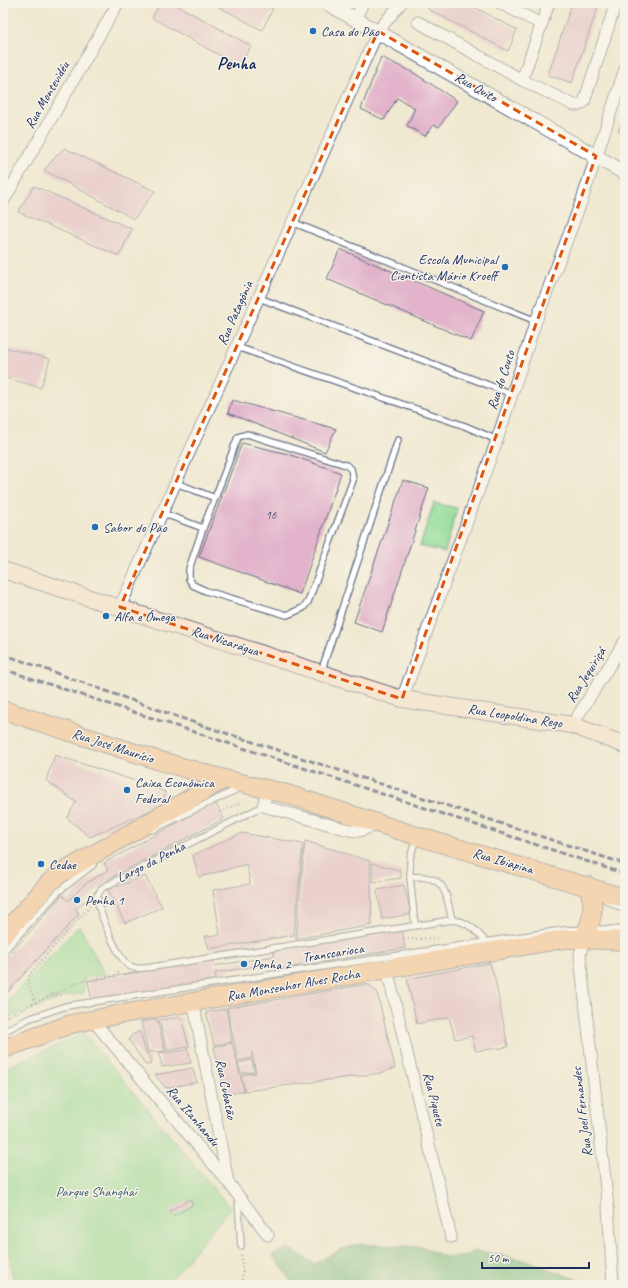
<svg xmlns="http://www.w3.org/2000/svg" width="628" height="1288" viewBox="0 0 628 1288" font-family="Caveat,sans-serif">
	<rect width="100%" height="100%" fill="#f7f3e8"/>
	<filter id="ink" filterUnits="userSpaceOnUse"><feTurbulence type="fractalNoise" baseFrequency=".025" numOctaves="2"/><feDisplacementMap in="SourceGraphic" scale="8" xChannelSelector="R" yChannelSelector="G"/><feConvolveMatrix kernelMatrix="1 2 1 2 8 2 1 2 1" color-interpolation-filters="sRGB"/></filter>
	<filter id="wash" filterUnits="userSpaceOnUse"><feTurbulence type="fractalNoise" baseFrequency=".012" numOctaves="4" result="noise"/><feDisplacementMap in="SourceGraphic" scale="16" xChannelSelector="R" yChannelSelector="G"/><feGaussianBlur stdDeviation="0.9" result="paint"/><feColorMatrix in="noise" values="0 0 0 0 0 0 0 0 0 0 0 0 0 0 0 0 0 1.4 0 .05"/><feComposite in="paint" operator="in"/></filter>
	<g filter="url(#wash)">
		<rect width="100%" height="100%" fill="#f0e9d1"/>
		<g fill="#90db97" stroke="#56857a">
			<path d="M 434,503 L 457,508 L 445,552 L 420,546 Z"/>
			<path d="M 79,926 L 105,974 L 84,978 L 83,993 L 63,997 L 3,1020 L 3,1005 Z"/>
			<path d="M 84,1033 L 230,1208 L 167,1285 L 14,1285 L 3,1220 L 3,1069 Z"/>
		</g>
		<path fill="#74bb80" stroke="#48756f" d="M 360,1244 L 423,1247 L 445,1257 L 462,1257 L 476,1251 L 499,1254 L 531,1262 L 591,1285 L 285,1285 L 291,1280 L 272,1255 L 288,1247 L 315,1264 L 339,1250 Z"/>
		<g id="blocks">
			<g fill="#e2b3cb">
				<path d="M 160,3 L 173,3 L 251,46 L 239,66 L 152,18 Z"/>
				<path d="M 212,3 L 261,3 L 273,9 L 262,30 Z"/>
				<path d="M 431,3 L 467,3 L 517,30 L 508,51 L 428,9 Z"/>
				<path d="M 572,3 L 599,3 L 572,83 L 548,75 Z"/>
				<path d="M 381,57 L 414,73 L 457,101 L 439,127 L 433,125 L 425,136 L 407,126 L 415,108 L 397,98 L 384,120 L 361,109 Z"/>
				<path d="M 625,117 L 625,136 L 618,131 Z"/>
				<path d="M 64,148 L 155,191 L 134,219 L 44,170 Z"/>
				<path d="M 34,186 L 132,229 L 119,256 L 18,212 Z"/>
				<path d="M 340,249 L 484,311 L 471,341 L 327,279 Z"/>
				<path d="M 3,347 L 50,359 L 41,388 L 3,377 Z"/>
				<path d="M 232,400 L 336,429 L 325,452 L 228,413 Z"/>
				<path d="M 242,443 L 288,454 L 341,473 L 300,594 L 199,557 Z"/>
				<path d="M 403,480 L 429,488 L 382,632 L 354,622 Z"/>
				<path d="M 55,755 L 151,786 L 165,792 L 163,803 L 158,807 L 90,837 L 67,818 L 76,802 L 46,780 Z"/>
				<path d="M 215,802 L 224,819 L 110,878 L 76,909 L 79,914 L 3,997 L 3,962 L 62,895 L 68,901 L 85,884 L 108,870 L 104,863 Z"/>
				<path d="M 242,833 L 303,844 L 294,935 L 209,949 L 205,936 L 220,935 L 213,890 L 250,884 L 247,864 L 199,877 L 193,855 Z"/>
				<path d="M 305,841 L 370,861 L 372,925 L 296,939 Z"/>
				<path d="M 372,863 L 401,871 L 401,878 L 373,882 Z"/>
				<path d="M 145,876 L 162,907 L 125,923 L 108,890 Z"/>
				<path d="M 404,885 L 411,914 L 382,919 L 377,890 Z"/>
				<path d="M 402,930 L 405,948 L 276,970 L 274,963 L 215,973 L 216,981 L 92,1001 L 88,981 L 213,959 L 214,966 L 274,956 L 273,948 Z"/>
				<path d="M 490,963 L 495,979 L 508,1047 L 476,1051 L 472,1036 L 455,1039 L 449,1017 L 417,1024 L 407,979 Z"/>
				<path d="M 361,985 L 369,985 L 377,992 L 395,1068 L 381,1073 L 245,1091 L 241,1075 L 256,1073 L 252,1052 L 252,1058 L 238,1061 L 227,1008 Z"/>
				<path d="M 226,1009 L 232,1042 L 214,1045 L 206,1012 Z"/>
				<path d="M 181,1017 L 189,1047 L 167,1050 L 159,1020 Z"/>
				<path d="M 157,1019 L 165,1051 L 148,1052 L 141,1022 Z"/>
				<path d="M 140,1031 L 146,1053 L 150,1055 L 151,1064 L 146,1065 L 129,1040 L 132,1035 Z"/>
				<path d="M 232,1043 L 244,1091 L 225,1095 L 214,1047 Z"/>
				<path d="M 188,1050 L 191,1063 L 162,1067 L 159,1053 Z"/>
				<path d="M 252,1060 L 254,1072 L 241,1073 L 238,1063 Z"/>
				<path d="M 192,1068 L 197,1082 L 166,1088 L 155,1075 Z"/>
				<path d="M 190,1199 L 193,1205 L 173,1216 L 169,1211 Z"/>
			</g>
		</g>
	</g>
	<g filter="url(#ink)">
		<use href="#blocks" fill-opacity="0" stroke="#667086" stroke-width="1"/>
		<g fill="none" stroke-linecap="round" stroke-linejoin="round">
			<defs>
				<g id="service">
					<path d="M 292,222 L 536,321"/>
					<path d="M 259,298 L 512,394"/>
					<path d="M 237,347 L 465,426 L 497,440"/>
					<path d="M 162,513 L 203,528 L 189,569 L 189,579 L 193,585 L 206,591 L 287,615 L 303,608 L 308,602 L 353,480 L 351,469 L 346,465 L 247,434 L 238,437 L 215,498 L 176,483"/>
					<path d="M 203,528 L 215,498"/>
					<path d="M 321,672 L 398,440"/>
					<path d="M 263,806 L 102,888 L 97,896 C 98,911 117,956 128,965 C 135,970 144,968 152,967 L 452,920 C 469,920 481,936 491,948"/>
					<path d="M 152,830 L 240,788"/>
					<path d="M 416,839 L 410,858 L 410,877 C 446,874 445,891 452,920"/>
					<path d="M 410,877 L 415,926"/>
					<path d="M 606,900 L 625,910"/>
					<path d="M 3,952 L 59,891 L 93,865"/>
					<path d="M 3,1032 L 28,1019 L 66,1006 L 563,930 L 606,929 L 625,930"/>
					<path d="M 238,1199 L 241,1246"/>
				</g>
				<g id="minor">
					<path d="M 500,3 L 541,24"/>
					<path d="M 355,19 L 363,3"/>
					<path d="M 418,22 L 522,80 L 574,105 L 579,105 L 584,102 L 616,3"/>
					<path d="M 522,80 L 549,3"/>
					<path d="M 3,202 L 118,3"/>
					<path d="M 120,607 L 378,31 L 401,3"/>
					<path d="M 402,699 L 497,440 L 536,321 L 582,200 L 625,69"/>
					<path d="M 572,725 L 625,641"/>
					<path d="M 268,789 L 263,806 L 349,830 L 359,831 L 380,824"/>
					<path d="M 583,939 L 580,956 L 608,1207 L 613,1284"/>
					<path d="M 387,969 L 451,1237"/>
					<path d="M 193,1001 L 228,1182"/>
					<path d="M 92,1019 L 228,1182 L 268,1235"/>
				</g>
				<path id="tertiary" d="M 327,3 L 625,173"/>
				<path id="secondary" d="M 3,570 L 402,699 L 572,725 L 625,745"/>
				<g id="primary">
					<path d="M 3,710 L 160,761 L 224,779 L 287,794 L 417,836 L 625,898"/>
					<path d="M 3,935 L 50,882 L 60,874 L 224,779"/>
					<path d="M 583,939 C 593,918 596,909 588,886"/>
					<path d="M 3,1049 L 71,1024 L 116,1015 L 564,939 L 583,939 L 625,941"/>
				</g>
			</defs>
			<use href="#service" stroke="#667086" stroke-width="8"/>
			<use href="#minor" stroke="#667086" stroke-width="13"/>
			<use href="#tertiary" stroke="#667086" stroke-width="16"/>
			<use href="#secondary" stroke="#667086" stroke-width="18"/>
			<use href="#primary" stroke="#667086" stroke-width="20"/>
			<g stroke="#667086" stroke-width="2.5" stroke-dasharray="1 3" stroke-linecap="butt">
				<path d="M 220,812 L 240,803"/>
				<path d="M 404,939 L 440,938"/>
				<path d="M 52,995 L 63,995"/>
				<path d="M 36,1003 C 32,993 26,984 30,974 L 90,906"/>
				<path d="M 3,1018 L 82,981 L 113,976 L 121,971"/>
				<path d="M 241,1255 L 243,1273 L 242,1285"/>
			</g>
			<use href="#service" stroke="#fff" stroke-width="5.5"/>
			<use href="#minor" stroke="#fff" stroke-width="11"/>
			<use href="#tertiary" stroke="#fff" stroke-width="14"/>
			<use href="#secondary" stroke="#fde4d0" stroke-width="16"/>
			<use href="#primary" stroke="#f9bc8a" stroke-width="18"/>
			<g stroke="#1b2f5e" stroke-width="3" stroke-dasharray="6 3" stroke-linecap="butt">
				<path d="M 3,654 L 198,724 L 625,864"/>
				<path d="M 3,669 L 625,874"/>
				<path d="M 3,1272 L 5,1285"/>
			</g>
		</g>
	</g>
	<path d="M0 0H628V1288H0ZM 378,31 L 596,156 L 402,699 L 120,607 Z" fill="#f0e9d1" fill-opacity=".55" fill-rule="evenodd"/>
	<path fill="none" stroke="#de5710" stroke-width="3" stroke-dasharray="8 5" stroke-linejoin="round" d="M 378,31 L 596,156 L 402,699 L 120,607 Z"/>
	<g fill="#1f6fb2" stroke="#f7f3e8" stroke-width="1.5">
		<circle cx="313" cy="31" r="4"/>
		<circle cx="505" cy="267" r="4"/>
		<circle cx="95" cy="527" r="4"/>
		<circle cx="106" cy="616" r="4"/>
		<circle cx="127" cy="790" r="4"/>
		<circle cx="41" cy="864" r="4"/>
		<circle cx="77" cy="900" r="4"/>
		<circle cx="244" cy="964" r="4"/>
	</g>
	<g text-anchor="middle" dominant-baseline="central" stroke-width="3" stroke-linejoin="round" paint-order="stroke">
		<g font-size="12" fill="#4d5079">
			<text x="271" y="515">16</text>
		</g>
		<g font-size="14" fill="#1b2f5e" stroke="#f7f3e8" text-anchor="start">
			<text x="321" y="31">Casa do Pão</text>
			<text x="497" y="259" text-anchor="end">Escola Municipal<tspan x="497" dy="16">Cientista Mário Kroeff</tspan></text>
			<text x="103" y="527">Sabor do Pão</text>
			<text x="114" y="616">Alfa e Ômega</text>
			<text x="135" y="782">Caixa Econômica<tspan x="135" dy="16">Federal</tspan></text>
			<text x="49" y="864">Cedae</text>
			<text x="85" y="900">Penha 1</text>
			<text x="252" y="964">Penha 2</text>
		</g>
		<g font-size="14" fill="#1b2f5e" stroke="#f7f3e8">
			<text transform="translate(476 87) rotate(30)">Rua Quito</text>
			<text transform="translate(47 95) rotate(-60)">Rua Montevidéu</text>
			<text transform="translate(235 313) rotate(-66)">Rua Patagônia</text>
			<text transform="translate(501 380) rotate(-72)">Rua do Couto</text>
			<text transform="translate(225 641) rotate(18)">Rua Nicarágua</text>
			<text transform="translate(586 675) rotate(-58)">Rua Jequiriçá</text>
			<text transform="translate(515 716) rotate(9)">Rua Leopoldina Rego</text>
			<text transform="translate(113 746) rotate(18)">Rua José Maurício</text>
			<text transform="translate(503 861) rotate(16)">Rua Ibiapina</text>
			<text transform="translate(151 862) rotate(-27)">Largo da Penha</text>
			<text transform="translate(333 953) rotate(-9)">Transcarioca</text>
			<text transform="translate(293 985) rotate(-10)">Rua Monsenhor Alves Rocha</text>
			<text transform="translate(226 1089) rotate(79)">Rua Cubatão</text>
			<text transform="translate(434 1099) rotate(76)">Rua Piquete</text>
			<text transform="translate(582 1112) rotate(-97)">Rua Joel Fernandes</text>
			<text transform="translate(193 1116) rotate(50)">Rua Itanhandu</text>
		</g>
		<g font-size="14" fill="#385a6c" stroke="#f7f3e8">
			<text x="96" y="1191">Parque Shanghai</text>
		</g>
		<g font-size="18" font-weight="bold" fill="#1b2f5e" stroke="#f7f3e8">
			<text x="236" y="63">Penha</text>
		</g>
	</g>
	<rect width="628" height="1288" fill="none" stroke="#f7f3e8" stroke-width="16"/>
	<path d="M482 1262v6h107v-6" fill="none" stroke="#1b2f5e" stroke-width="2"/>
	<text x="488" y="1262" font-size="12" fill="#1b2f5e" stroke="#f7f3e8" stroke-width="3" paint-order="stroke">50 m</text>
</svg>
